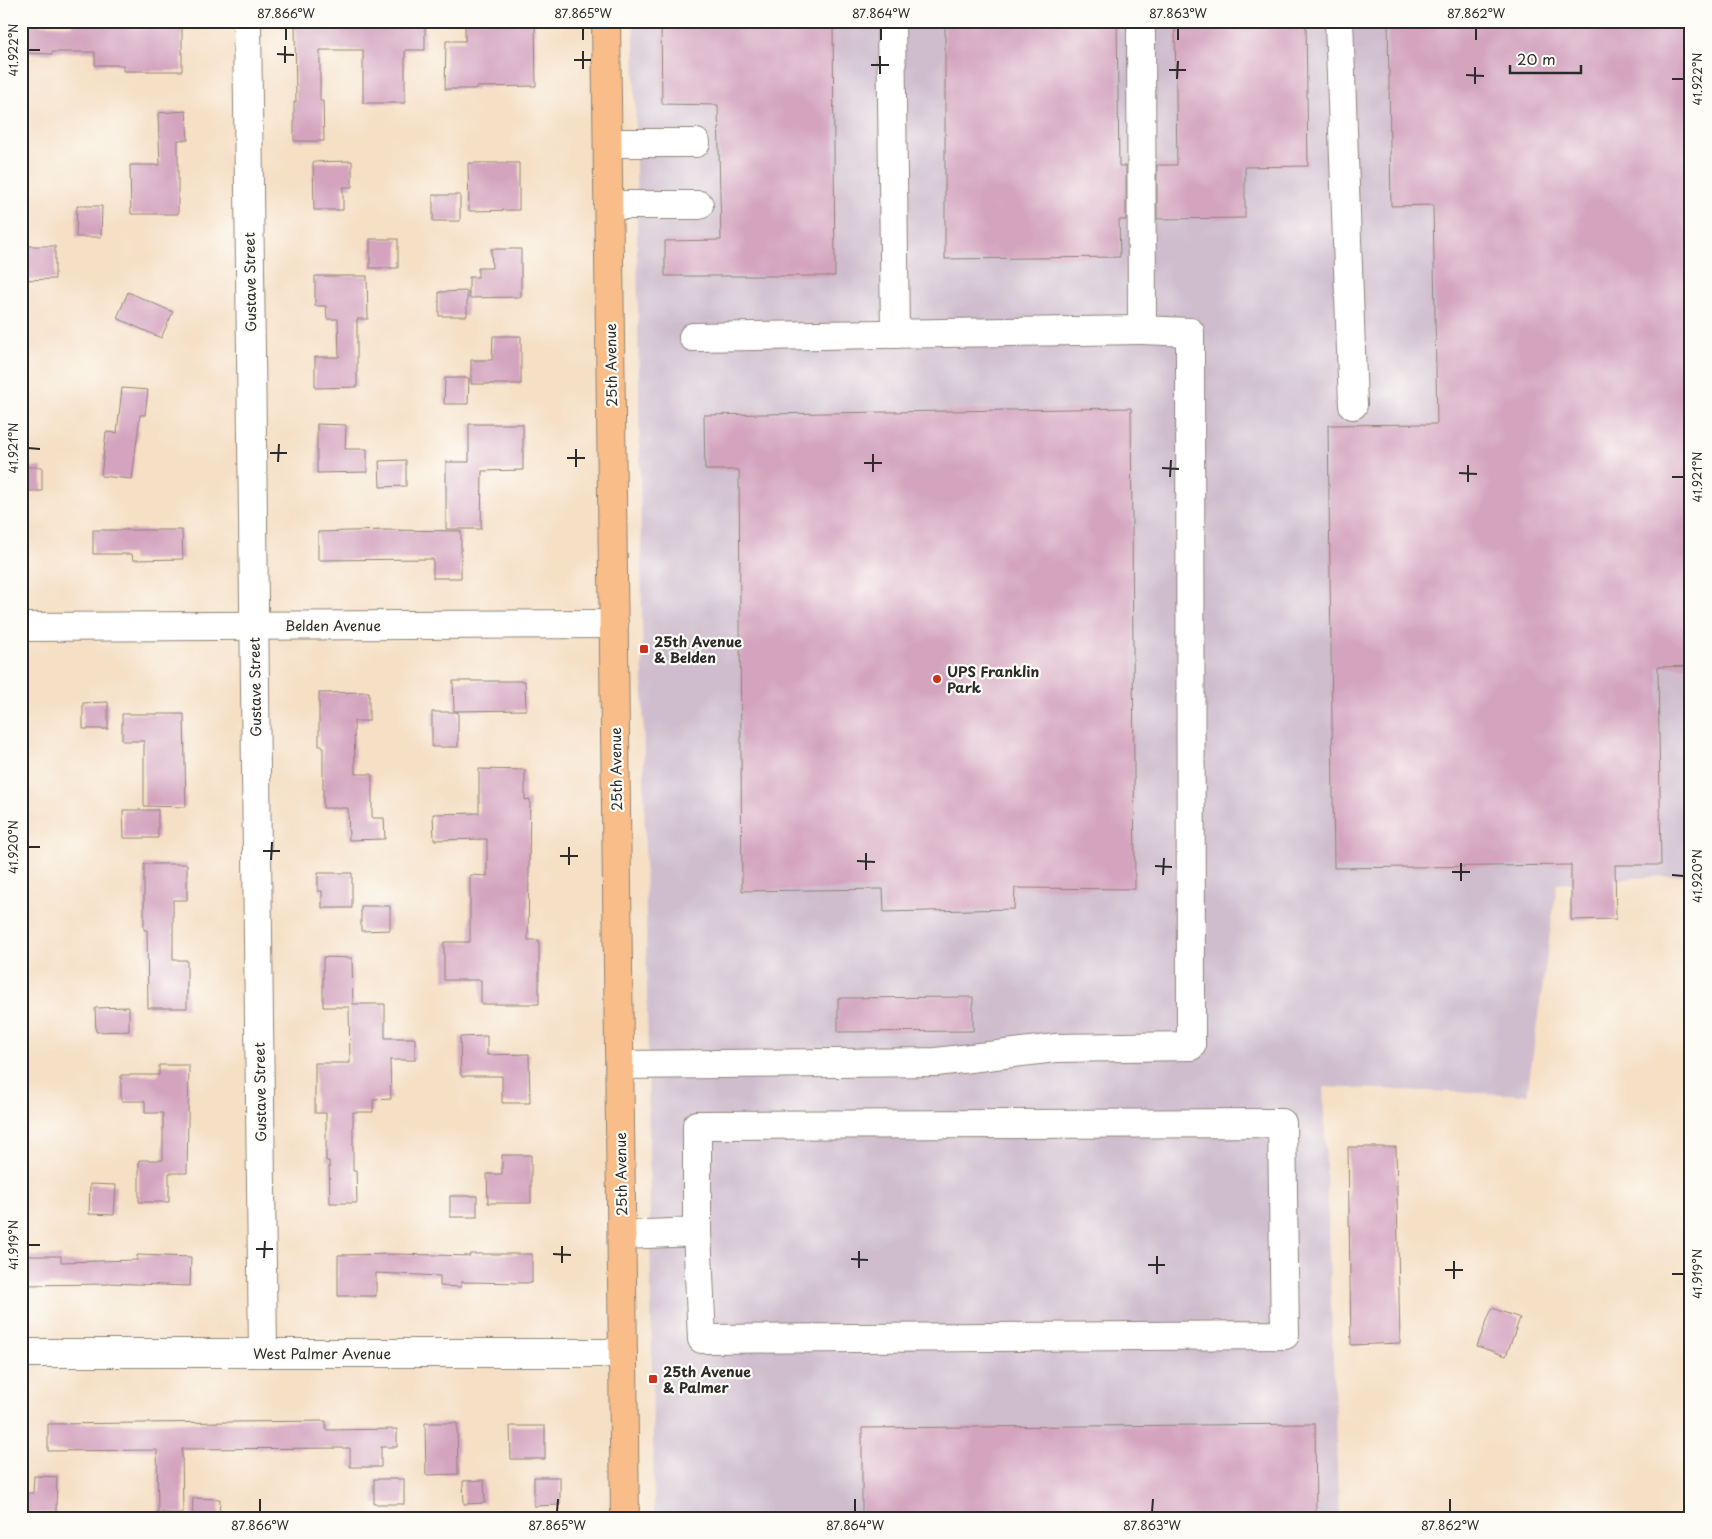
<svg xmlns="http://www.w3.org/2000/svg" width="1712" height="1539" viewBox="0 0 1712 1539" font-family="'Playpen Sans',sans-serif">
	<rect width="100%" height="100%" fill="#fdfcf7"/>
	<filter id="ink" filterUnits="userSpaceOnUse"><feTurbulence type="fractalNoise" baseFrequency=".02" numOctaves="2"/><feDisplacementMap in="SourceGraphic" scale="10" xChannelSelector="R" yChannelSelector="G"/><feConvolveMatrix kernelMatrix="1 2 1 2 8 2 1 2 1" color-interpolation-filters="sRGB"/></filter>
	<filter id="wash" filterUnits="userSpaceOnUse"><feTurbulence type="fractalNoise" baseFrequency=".0096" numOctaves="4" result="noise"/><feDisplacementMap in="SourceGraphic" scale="20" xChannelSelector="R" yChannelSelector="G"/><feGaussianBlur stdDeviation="1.12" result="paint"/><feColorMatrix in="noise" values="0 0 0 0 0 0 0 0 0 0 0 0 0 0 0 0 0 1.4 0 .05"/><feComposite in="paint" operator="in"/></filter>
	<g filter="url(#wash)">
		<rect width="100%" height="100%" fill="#f5dfc5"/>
		<path fill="#cfbdce" d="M 634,21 L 1691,21 L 1691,874 L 1557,884 L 1527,1095 L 1323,1087 L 1339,1518 L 654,1518 Z"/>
		<g id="blocks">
			<g fill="#d4a4bf">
				<path d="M 295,21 L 425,21 L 425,50 L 405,50 L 405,103 L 363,103 L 363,50 L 320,50 L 320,101 L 323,101 L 324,141 L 294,141 L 294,102 L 296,102 Z"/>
				<path d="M 465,21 L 535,21 L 536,86 L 477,87 L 477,89 L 445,89 L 446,41 L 465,41 Z"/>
				<path d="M 661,21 L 833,21 L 835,276 L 665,276 L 665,241 L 721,240 L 718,105 L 662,104 Z"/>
				<path d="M 945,21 L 1117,21 L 1119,166 L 1126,166 L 1126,220 L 1119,220 L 1120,257 L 945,259 Z"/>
				<path d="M 1175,21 L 1306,21 L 1308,166 L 1245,167 L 1245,218 L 1157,219 L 1157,165 L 1177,165 Z"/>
				<path d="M 1388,21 L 1691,21 L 1691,666 L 1658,667 L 1661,865 L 1615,865 L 1616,919 L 1571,920 L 1571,865 L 1334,868 L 1328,425 L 1437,424 L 1433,205 L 1391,206 Z"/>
				<path d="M 182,22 L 182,71 L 123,71 L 123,65 L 95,65 L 95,52 L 52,52 L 52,54 L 21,53 L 21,24 L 73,26 L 73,23 Z"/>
				<path d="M 186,111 L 188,140 L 178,140 L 178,214 L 131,214 L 130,165 L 160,165 L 158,113 Z"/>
				<path d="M 352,161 L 352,187 L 343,187 L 343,210 L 314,210 L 313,162 Z"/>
				<path d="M 468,163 L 519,163 L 519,210 L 469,211 Z"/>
				<rect x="433" y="195" width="27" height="26"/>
				<path d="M 77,206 L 102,206 L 101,237 L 76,237 Z"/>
				<rect x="370" y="239" width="28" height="29"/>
				<path d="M 21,246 L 55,246 L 55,279 L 21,280 Z"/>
				<path d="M 491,249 L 521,249 L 521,297 L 469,298 L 469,277 L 478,277 L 478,268 L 492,268 Z"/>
				<path d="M 315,276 L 367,276 L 368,319 L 357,319 L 357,387 L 315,388 L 315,357 L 339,357 L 338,319 L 327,319 L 326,306 L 315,306 Z"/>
				<path d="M 467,291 L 467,316 L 439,316 L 439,292 Z"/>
				<path d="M 128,292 L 173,312 L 161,338 L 117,318 Z"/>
				<path d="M 493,336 L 521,336 L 521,384 L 471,384 L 471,360 L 492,360 Z"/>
				<path d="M 445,378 L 469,378 L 468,404 L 444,404 Z"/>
				<path d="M 122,388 L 148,390 L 145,415 L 140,415 L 132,479 L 101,476 L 106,432 L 117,433 Z"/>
				<path d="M 1131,408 L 1135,889 L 1015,888 L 1014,909 L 884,912 L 883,889 L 742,891 L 739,470 L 705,470 L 704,415 Z"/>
				<path d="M 317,424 L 346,425 L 345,449 L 367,449 L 367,472 L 317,473 Z"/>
				<path d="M 469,424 L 523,424 L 523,470 L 482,471 L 481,529 L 446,529 L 446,462 L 469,462 Z"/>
				<path d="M 406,460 L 406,486 L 380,487 L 379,461 Z"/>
				<rect x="21" y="467" width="21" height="24"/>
				<path d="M 93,530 L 182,530 L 183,559 L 133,560 L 132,554 L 93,554 Z"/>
				<path d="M 384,530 L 461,531 L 461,578 L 433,578 L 433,559 L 318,560 L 318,532 Z"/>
				<path d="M 453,681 L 525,681 L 526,710 L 454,711 Z"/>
				<path d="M 369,692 L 369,721 L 354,721 L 355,774 L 372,774 L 372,818 L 384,818 L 385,839 L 349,840 L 348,808 L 323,808 L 323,746 L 319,746 L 319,693 Z"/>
				<path d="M 108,702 L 108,729 L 83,729 L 83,703 Z"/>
				<rect x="432" y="712" width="26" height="35"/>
				<path d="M 122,714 L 184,714 L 186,807 L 144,806 L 144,741 L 122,741 Z"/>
				<path d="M 479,769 L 525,770 L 525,800 L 530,799 L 528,940 L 539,940 L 539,1004 L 481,1004 L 481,980 L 444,980 L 444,942 L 470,942 L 470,875 L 487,876 L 487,839 L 434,840 L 433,814 L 479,813 Z"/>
				<path d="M 123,810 L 158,810 L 158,838 L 124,838 Z"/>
				<path d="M 144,864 L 187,864 L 187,900 L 173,900 L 173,960 L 187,960 L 187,1008 L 148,1008 L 147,930 L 144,930 Z"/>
				<path d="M 318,873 L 352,873 L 352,908 L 322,908 L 322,891 L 318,891 Z"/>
				<path d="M 361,906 L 390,906 L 390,930 L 361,931 Z"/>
				<path d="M 323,957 L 352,958 L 353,1004 L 385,1004 L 385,1038 L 415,1038 L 415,1060 L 390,1060 L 391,1099 L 373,1100 L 373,1112 L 353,1112 L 353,1171 L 356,1171 L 357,1203 L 330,1203 L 329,1161 L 326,1161 L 326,1113 L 315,1113 L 315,1063 L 350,1063 L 349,1007 L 323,1007 Z"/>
				<path d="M 973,997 L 973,1031 L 838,1032 L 838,998 Z"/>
				<path d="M 129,1007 L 129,1031 L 96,1032 L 95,1008 Z"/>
				<path d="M 487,1036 L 487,1055 L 529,1054 L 530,1103 L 502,1103 L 502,1076 L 461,1076 L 460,1037 Z"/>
				<path d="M 159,1065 L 189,1065 L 187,1173 L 169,1173 L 169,1202 L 139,1202 L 139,1160 L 163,1160 L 163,1113 L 145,1113 L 145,1101 L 121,1101 L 121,1075 L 159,1075 Z"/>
				<path d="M 1348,1147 L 1396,1147 L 1400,1343 L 1351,1345 Z"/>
				<path d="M 502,1155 L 531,1155 L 531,1203 L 488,1203 L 487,1174 L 502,1174 Z"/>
				<path d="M 90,1184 L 116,1185 L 114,1215 L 89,1214 Z"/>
				<rect x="450" y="1196" width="27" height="21"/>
				<path d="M 399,1254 L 470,1256 L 470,1254 L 532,1254 L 532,1283 L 461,1282 L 461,1287 L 440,1286 L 440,1276 L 376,1273 L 376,1296 L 338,1296 L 338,1255 Z"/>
				<path d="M 137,1255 L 191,1257 L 190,1286 L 109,1283 L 109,1284 L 21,1285 L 21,1256 L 61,1256 L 61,1262 L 137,1260 Z"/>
				<path d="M 1492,1308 L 1520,1318 L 1506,1356 L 1477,1346 Z"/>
				<path d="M 326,1421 L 326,1430 L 397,1429 L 397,1447 L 381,1447 L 381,1467 L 350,1467 L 350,1448 L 182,1449 L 183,1513 L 158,1513 L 157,1450 L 48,1451 L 48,1424 Z"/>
				<path d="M 425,1423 L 457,1423 L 458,1474 L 426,1475 Z"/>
				<path d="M 1315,1424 L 1316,1518 L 862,1518 L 862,1428 Z"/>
				<path d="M 510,1426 L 545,1426 L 545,1459 L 511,1459 Z"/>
				<path d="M 34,1476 L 57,1477 L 56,1513 L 21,1513 L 21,1493 L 33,1493 Z"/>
				<path d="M 534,1477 L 560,1477 L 560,1505 L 534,1506 Z"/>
				<rect x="374" y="1479" width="30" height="25"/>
				<path d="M 484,1480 L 485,1503 L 464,1504 L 463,1481 Z"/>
				<path d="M 193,1498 L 220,1499 L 219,1518 L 192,1518 Z"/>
			</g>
		</g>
	</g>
	<g filter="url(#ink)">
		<use href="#blocks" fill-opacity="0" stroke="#908578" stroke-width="1"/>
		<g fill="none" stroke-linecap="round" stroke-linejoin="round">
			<defs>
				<g id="minor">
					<path d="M 247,21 L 263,1353"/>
					<path d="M 891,21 L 895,334"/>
					<path d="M 1339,21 L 1353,405"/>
					<path d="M 608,143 L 696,143"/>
					<path d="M 608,205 L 699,205"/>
					<path d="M 693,337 L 1142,330"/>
					<path d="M 21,627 L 614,624"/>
					<path d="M 620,1065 L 936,1062 L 1056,1048 L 1191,1046 L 1190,332 L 1142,330 L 1141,21"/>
					<path d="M 622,1235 L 697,1232 L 702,1339 L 1285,1335 L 1282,1123 L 697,1125 L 697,1232"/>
					<path d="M 21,1353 L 623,1353"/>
				</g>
				<path id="major" d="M 606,21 L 625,1518"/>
			</defs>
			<use href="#minor" stroke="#908578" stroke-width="30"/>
			<use href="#major" stroke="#908578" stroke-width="30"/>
			<use href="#minor" stroke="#fff" stroke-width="28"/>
			<use href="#major" stroke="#f8bd88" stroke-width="28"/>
		</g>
	</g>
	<path fill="none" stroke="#2b2b2b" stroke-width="2" d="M 286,40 L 286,28M 583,40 L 583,28M 881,40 L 881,28M 1178,40 L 1178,28M 1476,40 L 1476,28M 28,50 L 40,50M 277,54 L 294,55M 574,60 L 591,60M 285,63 L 285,46M 871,65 L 889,65M 583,69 L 583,51M 1169,70 L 1186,70M 880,74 L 880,56M 1466,75 L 1484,76M 1177,79 L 1178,61M 1672,79 L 1684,79M 1475,84 L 1475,67M 28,448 L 40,449M 270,453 L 287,453M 567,458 L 585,458M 278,462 L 279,444M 864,463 L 882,463M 576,467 L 576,449M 1162,468 L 1179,469M 873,472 L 873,454M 1459,473 L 1477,474M 1170,477 L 1171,460M 1672,477 L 1684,477M 1468,482 L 1468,465M 28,847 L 40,847M 263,851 L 280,851M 560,856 L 578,856M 271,860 L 272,842M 857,861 L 875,862M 569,865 L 569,847M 1155,866 L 1172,867M 866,870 L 866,853M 1452,872 L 1470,872M 1163,875 L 1164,858M 1672,875 L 1684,876M 1461,881 L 1461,863M 28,1245 L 40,1245M 256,1249 L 273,1249M 553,1254 L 571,1255M 264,1258 L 265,1241M 851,1259 L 868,1260M 562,1263 L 562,1246M 1148,1265 L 1165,1265M 859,1268 L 859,1251M 1445,1270 L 1463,1270M 1157,1274 L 1157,1256M 1672,1274 L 1684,1274M 1454,1279 L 1454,1261M 260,1512 L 260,1499M 557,1512 L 558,1499M 855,1512 L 855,1499M 1152,1512 L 1153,1499M 1450,1512 L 1450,1499"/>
	<g fill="#c8321e" stroke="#fdfcf7" stroke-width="2">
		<rect x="639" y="644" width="10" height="10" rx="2.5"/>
		<circle cx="937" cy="679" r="5"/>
		<rect x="648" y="1374" width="10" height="10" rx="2.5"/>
	</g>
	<g text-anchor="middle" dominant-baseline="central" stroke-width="4.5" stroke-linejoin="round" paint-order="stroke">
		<g font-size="14" fill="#2b2b2b" stroke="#fdfcf7">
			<text transform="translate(250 282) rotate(-91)">Gustave Street</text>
			<text transform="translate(611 365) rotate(-91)">25th Avenue</text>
			<text x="333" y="625">Belden Avenue</text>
			<text transform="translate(255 687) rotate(-91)">Gustave Street</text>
			<text transform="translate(616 769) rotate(-91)">25th Avenue</text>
			<text transform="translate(260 1092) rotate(-91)">Gustave Street</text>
			<text transform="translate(621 1174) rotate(-91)">25th Avenue</text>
			<text x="322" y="1353">West Palmer Avenue</text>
		</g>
		<g font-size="14" font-weight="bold" fill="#2b2b2b" stroke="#fdfcf7" text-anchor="start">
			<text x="654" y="641">25th Avenue<tspan x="654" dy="16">&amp; Belden</tspan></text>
			<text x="947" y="671">UPS Franklin<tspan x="947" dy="16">Park</tspan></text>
			<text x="663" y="1371">25th Avenue<tspan x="663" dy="16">&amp; Palmer</tspan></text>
		</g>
	</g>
	<rect width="1712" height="1539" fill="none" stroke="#fdfcf7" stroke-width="55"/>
	<path d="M1510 65v8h71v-8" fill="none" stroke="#2b2b2b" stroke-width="2.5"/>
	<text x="1517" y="65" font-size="15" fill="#2b2b2b" stroke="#fdfcf7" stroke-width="4" paint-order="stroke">20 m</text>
	<rect x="28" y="28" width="1656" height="1484" fill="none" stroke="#2b2b2b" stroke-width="2"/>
	<g font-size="12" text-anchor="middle" fill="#2b2b2b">
		<text x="286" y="18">87.866°W</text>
		<text x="583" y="18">87.865°W</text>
		<text x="881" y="18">87.864°W</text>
		<text x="1178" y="18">87.863°W</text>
		<text x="1476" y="18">87.862°W</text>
		<text transform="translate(14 50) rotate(-90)" y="4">41.922°N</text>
		<text transform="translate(1698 79) rotate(-90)" y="4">41.922°N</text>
		<text transform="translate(14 448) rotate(-90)" y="4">41.921°N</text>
		<text transform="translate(1698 477) rotate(-90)" y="4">41.921°N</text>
		<text transform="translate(14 847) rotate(-90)" y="4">41.920°N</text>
		<text transform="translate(1698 876) rotate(-90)" y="4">41.920°N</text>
		<text transform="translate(14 1245) rotate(-90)" y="4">41.919°N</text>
		<text transform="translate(1698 1274) rotate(-90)" y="4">41.919°N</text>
		<text x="260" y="1530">87.866°W</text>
		<text x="557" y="1530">87.865°W</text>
		<text x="855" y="1530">87.864°W</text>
		<text x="1152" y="1530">87.863°W</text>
		<text x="1450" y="1530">87.862°W</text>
	</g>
</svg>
